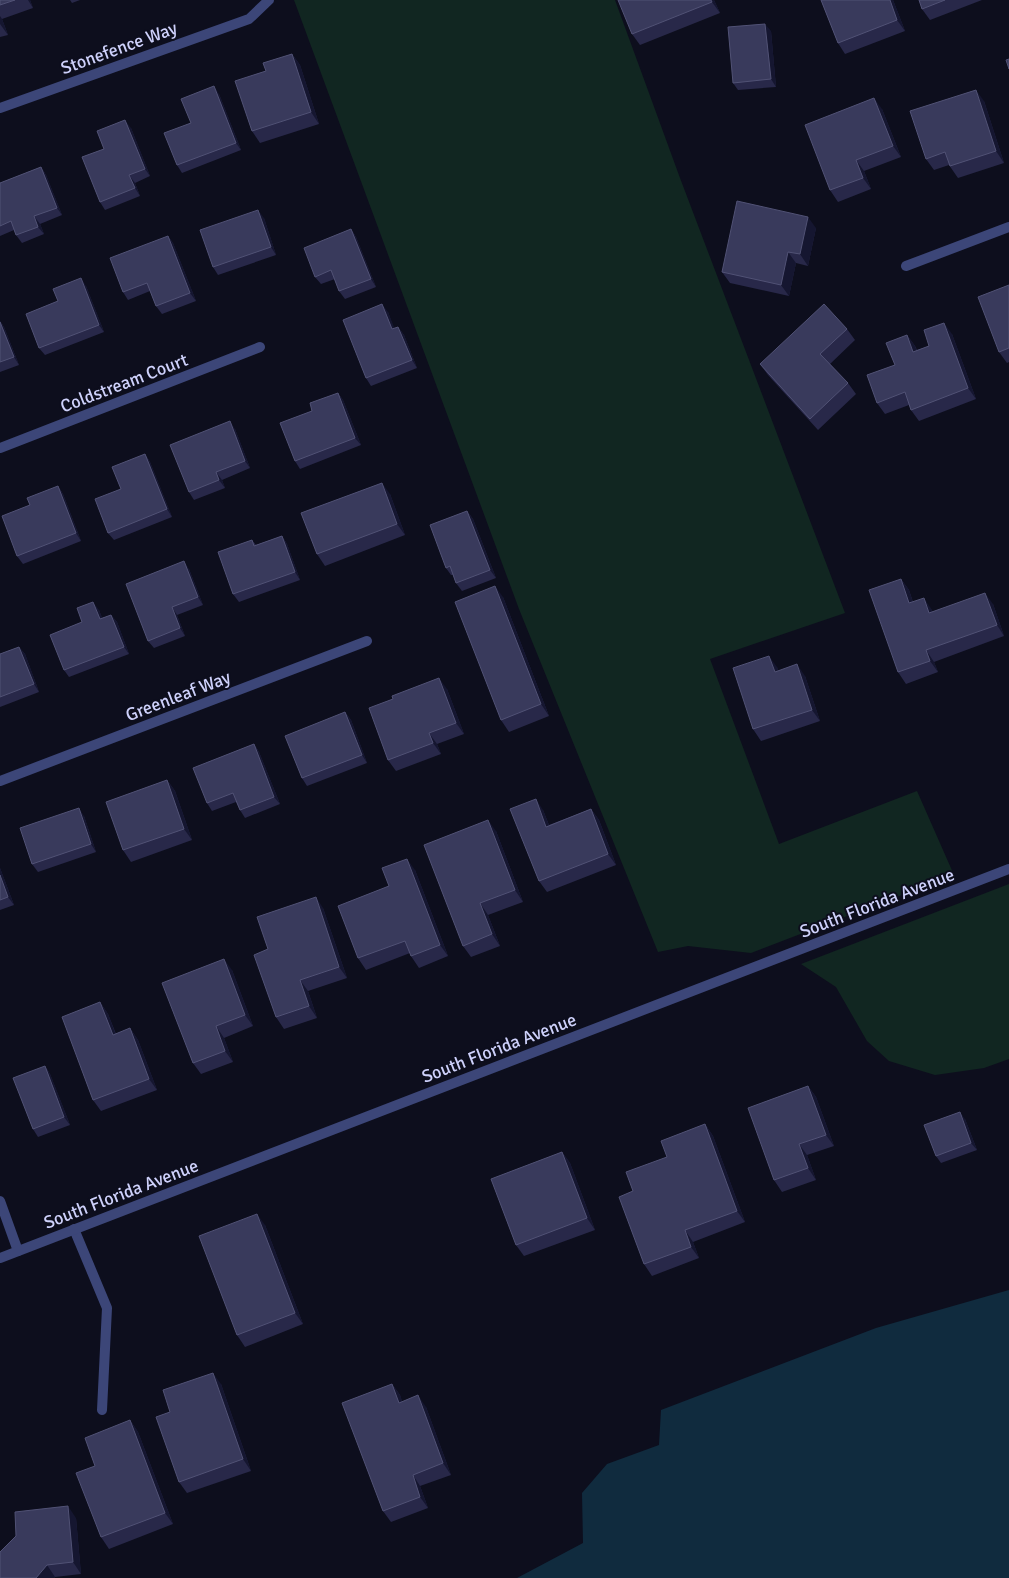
<svg xmlns="http://www.w3.org/2000/svg" width="1009" height="1578" viewBox="0 0 1009 1578" font-family="Signika,sans-serif">
	<rect width="100%" height="100%" fill="#0d0e1d"/>
	<g fill="#112621">
		<path d="M 294,0 L 615,0 L 680,178 L 845,613 L 710,659 L 779,844 L 917,791 L 954,875 L 751,953 L 688,946 L 658,952 L 519,609 Z"/>
		<path d="M 1009,884 L 1009,1059 L 984,1068 L 935,1075 L 889,1061 L 867,1041 L 836,987 L 801,964 Z"/>
	</g>
	<path fill="#102b3e" d="M 1009,1290 L 1009,1578 L 517,1578 L 583,1543 L 582,1493 L 607,1464 L 659,1445 L 661,1410 L 876,1328 Z"/>
	<g fill="none" stroke-linecap="round" stroke-linejoin="round">
		<path stroke="#3c4678" stroke-width="10" d="M 74,1229 L 107,1308 L 102,1410"/>
		<g stroke="#3c4678" stroke-width="10">
			<path d="M 0,108 L 249,19 L 269,0"/>
			<path d="M 906,266 L 1009,227"/>
			<path d="M 0,448 L 260,347"/>
			<path d="M 0,781 L 367,641"/>
			<path d="M 0,1201 L 18,1251"/>
		</g>
		<path stroke="#3c4678" stroke-width="10" d="M 0,1258 L 1009,869"/>
	</g>
	<g fill="#282849">
		<path d="M 0,0 L 30,0 L 33,8 L 2,19 L 8,35 L 0,37 Z"/>
		<path d="M 70,0 L 80,0 L 72,3 Z"/>
		<path d="M 714,0 L 720,13 L 640,45 L 632,34 Z"/>
		<path d="M 821,0 L 893,0 L 905,31 L 845,54 L 838,43 Z"/>
		<path d="M 919,0 L 982,0 L 930,20 L 922,9 Z"/>
		<path d="M 771,31 L 776,87 L 738,90 L 733,83 Z"/>
		<path d="M 292,54 L 300,65 L 319,124 L 260,143 L 252,131 L 266,71 Z"/>
		<path d="M 219,94 L 241,150 L 182,173 L 177,165 L 191,123 Z"/>
		<path d="M 984,101 L 1004,163 L 958,178 L 949,165 L 934,170 L 926,159 Z"/>
		<path d="M 882,109 L 901,157 L 864,171 L 871,189 L 838,202 L 830,190 Z"/>
		<path d="M 131,128 L 150,176 L 135,183 L 140,196 L 105,210 L 100,202 L 104,149 Z"/>
		<path d="M 41,167 L 46,175 L 62,215 L 40,224 L 44,234 L 22,243 L 16,235 L 14,230 L 0,236 L 0,183 Z"/>
		<path d="M 264,218 L 276,255 L 218,275 L 213,267 Z"/>
		<path d="M 816,228 L 808,266 L 796,263 L 789,296 L 730,283 L 722,272 Z"/>
		<path d="M 351,229 L 356,237 L 376,287 L 345,299 L 339,291 L 335,279 L 321,284 L 315,277 Z"/>
		<path d="M 168,236 L 173,243 L 196,301 L 162,314 L 156,306 L 150,291 L 128,300 L 123,292 Z"/>
		<path d="M 1009,285 L 1009,362 L 1007,363 L 999,352 Z"/>
		<path d="M 86,286 L 104,332 L 45,355 L 39,348 Z"/>
		<path d="M 388,312 L 394,329 L 398,327 L 404,335 L 417,368 L 371,386 L 366,378 Z"/>
		<path d="M 0,321 L 4,327 L 19,365 L 0,372 Z"/>
		<path d="M 847,329 L 855,340 L 830,364 L 848,383 L 856,394 L 818,430 L 768,375 L 760,364 Z"/>
		<path d="M 952,334 L 976,399 L 919,421 L 911,410 L 909,405 L 885,414 L 877,403 L 895,365 L 907,335 L 915,346 L 917,350 L 929,346 Z"/>
		<path d="M 338,393 L 343,400 L 361,445 L 300,469 L 295,461 L 312,411 Z"/>
		<path d="M 235,429 L 250,468 L 222,480 L 225,488 L 194,500 L 189,492 Z"/>
		<path d="M 145,454 L 150,462 L 172,517 L 114,540 L 108,533 L 121,489 Z"/>
		<path d="M 58,486 L 63,494 L 81,541 L 23,564 L 17,556 L 30,505 Z"/>
		<path d="M 390,494 L 405,535 L 325,566 L 317,554 Z"/>
		<path d="M 467,511 L 473,519 L 496,578 L 462,591 L 456,583 L 453,575 L 451,575 L 446,568 Z"/>
		<path d="M 282,536 L 287,544 L 300,580 L 239,602 L 233,594 L 252,540 L 256,545 Z"/>
		<path d="M 189,569 L 203,605 L 177,615 L 185,636 L 154,648 L 148,641 Z"/>
		<path d="M 901,579 L 909,590 L 913,602 L 932,610 L 932,612 L 993,604 L 1004,636 L 934,662 L 938,672 L 906,684 L 898,672 Z"/>
		<path d="M 503,597 L 549,716 L 509,732 L 501,720 Z"/>
		<path d="M 99,610 L 102,618 L 111,615 L 117,622 L 129,654 L 69,677 L 64,670 Z"/>
		<path d="M 19,647 L 25,654 L 39,692 L 0,707 L 0,654 Z"/>
		<path d="M 777,667 L 778,671 L 805,676 L 820,721 L 761,741 L 753,729 Z"/>
		<path d="M 447,689 L 464,734 L 437,744 L 441,754 L 396,771 L 388,760 Z"/>
		<path d="M 345,712 L 351,720 L 367,763 L 307,786 L 302,778 Z"/>
		<path d="M 254,744 L 259,752 L 280,804 L 245,818 L 240,810 L 236,802 L 212,811 L 207,803 Z"/>
		<path d="M 167,780 L 175,791 L 192,840 L 131,862 L 123,850 Z"/>
		<path d="M 591,809 L 599,820 L 616,865 L 547,892 L 539,881 L 543,810 L 549,825 Z"/>
		<path d="M 84,816 L 96,852 L 38,872 L 32,864 Z"/>
		<path d="M 496,831 L 523,902 L 488,915 L 500,946 L 471,957 L 463,946 Z"/>
		<path d="M 0,868 L 14,905 L 0,910 Z"/>
		<path d="M 415,870 L 448,956 L 419,968 L 411,956 L 410,953 L 366,970 L 358,958 L 389,886 Z"/>
		<path d="M 323,908 L 347,978 L 308,991 L 317,1018 L 284,1029 L 276,1017 L 268,949 Z"/>
		<path d="M 232,970 L 253,1026 L 224,1038 L 233,1062 L 201,1074 L 193,1063 Z"/>
		<path d="M 100,1002 L 108,1014 L 116,1034 L 130,1028 L 138,1040 L 157,1090 L 101,1111 L 93,1100 Z"/>
		<path d="M 45,1066 L 50,1074 L 70,1125 L 38,1137 L 33,1129 Z"/>
		<path d="M 808,1086 L 816,1097 L 834,1146 L 807,1155 L 816,1180 L 782,1192 L 774,1180 Z"/>
		<path d="M 965,1119 L 977,1150 L 941,1163 L 936,1156 Z"/>
		<path d="M 705,1124 L 713,1136 L 745,1222 L 693,1242 L 699,1258 L 652,1276 L 644,1264 L 633,1191 L 667,1157 Z"/>
		<path d="M 562,1152 L 570,1163 L 595,1230 L 524,1256 L 516,1245 Z"/>
		<path d="M 265,1225 L 303,1324 L 245,1347 L 237,1335 Z"/>
		<path d="M 221,1384 L 251,1471 L 187,1493 L 179,1482 Z"/>
		<path d="M 392,1384 L 400,1395 L 402,1402 L 426,1407 L 451,1475 L 420,1486 L 428,1508 L 391,1522 L 383,1511 Z"/>
		<path d="M 130,1420 L 138,1432 L 173,1524 L 109,1549 L 101,1537 L 95,1466 Z"/>
		<path d="M 76,1518 L 81,1574 L 55,1577 L 54,1578 L 0,1578 Z"/>
	</g>
	<g fill="#151630">
		<path d="M 28,0 L 30,0 L 33,8 Z"/>
		<path d="M 711,0 L 714,0 L 720,13 L 712,2 Z"/>
		<path d="M 890,0 L 893,0 L 905,31 L 897,20 Z"/>
		<path d="M 0,16 L 2,19 L 8,35 L 0,24 Z"/>
		<path d="M 765,24 L 771,31 L 776,87 L 771,79 Z"/>
		<path d="M 292,54 L 300,65 L 319,124 L 311,112 Z"/>
		<path d="M 214,86 L 219,94 L 241,150 L 236,143 Z"/>
		<path d="M 976,90 L 984,101 L 1004,163 L 996,151 Z"/>
		<path d="M 874,98 L 882,109 L 901,157 L 893,146 Z"/>
		<path d="M 125,120 L 131,128 L 150,176 L 145,169 Z"/>
		<path d="M 856,160 L 864,171 L 871,189 L 863,178 Z"/>
		<path d="M 41,167 L 46,175 L 62,215 L 57,208 Z"/>
		<path d="M 129,175 L 135,183 L 140,196 L 135,188 Z"/>
		<path d="M 258,210 L 264,218 L 276,255 L 271,247 Z"/>
		<path d="M 34,216 L 40,224 L 44,234 L 38,227 Z"/>
		<path d="M 808,217 L 816,228 L 808,266 L 800,254 Z"/>
		<path d="M 351,229 L 356,237 L 376,287 L 371,279 Z"/>
		<path d="M 168,236 L 173,243 L 196,301 L 190,293 Z"/>
		<path d="M 788,252 L 796,263 L 789,296 L 781,285 Z"/>
		<path d="M 81,278 L 86,286 L 104,332 L 99,325 Z"/>
		<path d="M 382,304 L 388,312 L 398,337 L 392,329 Z"/>
		<path d="M 0,321 L 4,327 L 19,365 L 14,357 Z"/>
		<path d="M 944,323 L 952,334 L 976,399 L 968,388 Z"/>
		<path d="M 398,327 L 404,335 L 417,368 L 412,360 Z"/>
		<path d="M 907,335 L 915,346 L 921,363 L 913,352 Z"/>
		<path d="M 338,393 L 343,400 L 361,445 L 355,438 Z"/>
		<path d="M 230,421 L 235,429 L 250,468 L 245,461 Z"/>
		<path d="M 145,454 L 150,462 L 172,517 L 167,509 Z"/>
		<path d="M 216,472 L 222,480 L 225,488 L 219,480 Z"/>
		<path d="M 382,483 L 390,494 L 405,535 L 397,524 Z"/>
		<path d="M 58,486 L 63,494 L 81,541 L 76,533 Z"/>
		<path d="M 467,511 L 473,519 L 496,578 L 490,570 Z"/>
		<path d="M 282,536 L 287,544 L 300,580 L 295,572 Z"/>
		<path d="M 184,561 L 189,569 L 203,605 L 198,597 Z"/>
		<path d="M 901,579 L 909,590 L 917,615 L 909,603 Z"/>
		<path d="M 495,586 L 503,597 L 549,716 L 541,704 Z"/>
		<path d="M 985,593 L 993,604 L 1004,636 L 997,625 Z"/>
		<path d="M 924,598 L 932,610 L 937,624 L 929,613 Z"/>
		<path d="M 93,602 L 99,610 L 106,627 L 100,619 Z"/>
		<path d="M 172,607 L 177,615 L 185,636 L 180,628 Z"/>
		<path d="M 111,615 L 117,622 L 129,654 L 124,647 Z"/>
		<path d="M 19,647 L 25,654 L 39,692 L 34,684 Z"/>
		<path d="M 926,650 L 934,662 L 938,672 L 930,661 Z"/>
		<path d="M 769,656 L 777,667 L 783,683 L 775,672 Z"/>
		<path d="M 797,664 L 805,676 L 820,721 L 812,710 Z"/>
		<path d="M 439,678 L 447,689 L 464,734 L 456,723 Z"/>
		<path d="M 345,712 L 351,720 L 367,763 L 362,755 Z"/>
		<path d="M 429,733 L 437,744 L 441,754 L 433,743 Z"/>
		<path d="M 254,744 L 259,752 L 280,804 L 274,797 Z"/>
		<path d="M 167,780 L 175,791 L 192,840 L 184,829 Z"/>
		<path d="M 536,799 L 543,810 L 554,838 L 546,827 Z"/>
		<path d="M 79,808 L 84,816 L 96,852 L 91,844 Z"/>
		<path d="M 591,809 L 599,820 L 616,865 L 608,854 Z"/>
		<path d="M 488,820 L 496,831 L 523,902 L 515,890 Z"/>
		<path d="M 407,859 L 415,870 L 448,956 L 440,945 Z"/>
		<path d="M 0,868 L 14,905 L 8,897 L 0,875 Z"/>
		<path d="M 316,897 L 323,908 L 347,978 L 339,967 Z"/>
		<path d="M 480,903 L 488,915 L 500,946 L 492,934 Z"/>
		<path d="M 224,959 L 232,970 L 253,1026 L 245,1015 Z"/>
		<path d="M 300,980 L 308,991 L 317,1018 L 309,1006 Z"/>
		<path d="M 100,1002 L 108,1014 L 120,1046 L 113,1035 Z"/>
		<path d="M 216,1026 L 224,1038 L 233,1062 L 225,1051 Z"/>
		<path d="M 130,1028 L 138,1040 L 157,1090 L 149,1079 Z"/>
		<path d="M 45,1066 L 50,1074 L 70,1125 L 64,1117 Z"/>
		<path d="M 808,1086 L 816,1097 L 834,1146 L 826,1135 Z"/>
		<path d="M 960,1112 L 965,1119 L 977,1150 L 971,1143 Z"/>
		<path d="M 705,1124 L 713,1136 L 745,1222 L 737,1211 Z"/>
		<path d="M 799,1144 L 807,1155 L 816,1180 L 808,1168 Z"/>
		<path d="M 562,1152 L 570,1163 L 595,1230 L 587,1218 Z"/>
		<path d="M 257,1214 L 265,1225 L 303,1324 L 295,1313 Z"/>
		<path d="M 685,1230 L 693,1242 L 699,1258 L 691,1247 Z"/>
		<path d="M 213,1373 L 221,1384 L 251,1471 L 243,1459 Z"/>
		<path d="M 392,1384 L 400,1395 L 407,1414 L 399,1403 Z"/>
		<path d="M 418,1395 L 426,1407 L 451,1475 L 443,1463 Z"/>
		<path d="M 130,1420 L 138,1432 L 173,1524 L 165,1513 Z"/>
		<path d="M 413,1475 L 420,1486 L 428,1508 L 420,1497 Z"/>
		<path d="M 68,1506 L 76,1518 L 81,1574 L 73,1562 Z"/>
		<path d="M 47,1565 L 55,1577 L 54,1578 L 36,1578 Z"/>
	</g>
	<g fill="#393a5c" stroke="#515275">
		<path d="M 0,0 L 15,0 L 0,5 Z"/>
		<path d="M 618,0 L 711,0 L 712,2 L 632,34 Z"/>
		<path d="M 821,0 L 890,0 L 897,20 L 838,43 Z"/>
		<path d="M 919,0 L 945,0 L 922,9 Z"/>
		<path d="M 765,24 L 771,79 L 733,83 L 728,27 Z"/>
		<path d="M 292,54 L 311,112 L 252,131 L 235,81 L 266,71 L 263,63 Z"/>
		<path d="M 1009,59 L 1009,69 L 1006,60 Z"/>
		<path d="M 214,86 L 236,143 L 177,165 L 164,133 L 191,123 L 181,99 Z"/>
		<path d="M 976,90 L 996,151 L 950,166 L 945,152 L 926,159 L 910,111 Z"/>
		<path d="M 874,98 L 893,146 L 856,160 L 863,178 L 830,190 L 805,125 Z"/>
		<path d="M 125,120 L 145,169 L 129,175 L 135,188 L 100,202 L 82,157 L 104,149 L 97,131 Z"/>
		<path d="M 41,167 L 57,208 L 34,216 L 38,227 L 16,235 L 11,221 L 0,226 L 0,183 Z"/>
		<path d="M 737,201 L 808,217 L 800,254 L 788,252 L 781,285 L 722,272 Z"/>
		<path d="M 258,210 L 271,247 L 213,267 L 200,230 Z"/>
		<path d="M 351,229 L 371,279 L 339,291 L 331,270 L 315,277 L 304,248 Z"/>
		<path d="M 168,236 L 190,293 L 156,306 L 147,283 L 123,292 L 110,258 Z"/>
		<path d="M 81,278 L 99,325 L 39,348 L 26,314 L 58,301 L 53,289 Z"/>
		<path d="M 1009,285 L 1009,348 L 999,352 L 978,297 Z"/>
		<path d="M 382,304 L 392,329 L 398,327 L 412,360 L 366,378 L 343,320 Z"/>
		<path d="M 824,304 L 847,329 L 820,354 L 848,383 L 810,419 L 760,364 Z"/>
		<path d="M 0,322 L 14,357 L 0,362 Z"/>
		<path d="M 944,323 L 968,388 L 911,410 L 905,392 L 877,403 L 867,375 L 895,365 L 886,343 L 907,335 L 913,352 L 929,346 L 924,330 Z"/>
		<path d="M 338,393 L 355,438 L 295,461 L 280,423 L 312,411 L 310,403 Z"/>
		<path d="M 230,421 L 245,461 L 216,472 L 219,480 L 189,492 L 170,445 Z"/>
		<path d="M 145,454 L 167,509 L 108,533 L 95,499 L 121,489 L 112,467 Z"/>
		<path d="M 382,483 L 397,524 L 317,554 L 301,513 Z"/>
		<path d="M 58,486 L 76,533 L 17,556 L 2,516 L 30,505 L 27,498 Z"/>
		<path d="M 467,511 L 490,570 L 456,583 L 450,566 L 446,568 L 430,525 Z"/>
		<path d="M 282,536 L 295,572 L 233,594 L 218,552 L 252,540 L 254,546 Z"/>
		<path d="M 184,561 L 198,597 L 172,607 L 180,628 L 148,641 L 126,584 Z"/>
		<path d="M 901,579 L 909,603 L 924,598 L 929,613 L 985,593 L 997,625 L 926,650 L 930,661 L 898,672 L 869,590 Z"/>
		<path d="M 495,586 L 541,704 L 501,720 L 455,602 Z"/>
		<path d="M 93,602 L 100,619 L 111,615 L 124,647 L 64,670 L 50,635 L 82,622 L 77,608 Z"/>
		<path d="M 19,647 L 34,684 L 0,697 L 0,654 Z"/>
		<path d="M 769,656 L 775,672 L 797,664 L 812,710 L 753,729 L 733,668 Z"/>
		<path d="M 439,678 L 456,723 L 429,733 L 433,743 L 388,760 L 369,708 L 393,699 L 392,696 Z"/>
		<path d="M 345,712 L 362,755 L 302,778 L 285,736 Z"/>
		<path d="M 254,744 L 274,797 L 240,810 L 233,793 L 207,803 L 193,768 Z"/>
		<path d="M 167,780 L 184,829 L 123,850 L 106,802 Z"/>
		<path d="M 536,799 L 546,827 L 591,809 L 608,854 L 539,881 L 510,809 Z"/>
		<path d="M 79,808 L 91,844 L 32,864 L 20,828 Z"/>
		<path d="M 488,820 L 515,890 L 480,903 L 492,934 L 463,946 L 424,845 Z"/>
		<path d="M 407,859 L 440,945 L 411,956 L 405,941 L 358,958 L 338,906 L 389,886 L 382,868 Z"/>
		<path d="M 0,875 L 8,897 L 0,900 Z"/>
		<path d="M 316,897 L 339,967 L 300,980 L 309,1006 L 276,1017 L 254,955 L 268,949 L 257,917 Z"/>
		<path d="M 224,959 L 245,1015 L 216,1026 L 225,1051 L 193,1063 L 162,983 Z"/>
		<path d="M 100,1002 L 113,1035 L 130,1028 L 149,1079 L 93,1100 L 62,1017 Z"/>
		<path d="M 45,1066 L 64,1117 L 33,1129 L 13,1078 Z"/>
		<path d="M 808,1086 L 826,1135 L 799,1144 L 808,1168 L 774,1180 L 748,1108 Z"/>
		<path d="M 960,1112 L 971,1143 L 936,1156 L 924,1125 Z"/>
		<path d="M 705,1124 L 737,1211 L 685,1230 L 691,1247 L 644,1264 L 619,1197 L 633,1191 L 626,1172 L 667,1157 L 661,1141 Z"/>
		<path d="M 562,1152 L 587,1218 L 516,1245 L 491,1179 Z"/>
		<path d="M 257,1214 L 295,1313 L 237,1335 L 199,1236 Z"/>
		<path d="M 213,1373 L 243,1459 L 179,1482 L 156,1417 L 170,1412 L 163,1390 Z"/>
		<path d="M 392,1384 L 399,1403 L 418,1395 L 443,1463 L 413,1475 L 420,1497 L 383,1511 L 342,1403 Z"/>
		<path d="M 130,1420 L 165,1513 L 101,1537 L 76,1473 L 95,1466 L 85,1438 Z"/>
		<path d="M 68,1506 L 73,1562 L 47,1565 L 36,1578 L 0,1578 L 0,1552 L 16,1536 L 15,1512 Z"/>
	</g>
	<g text-anchor="middle" dominant-baseline="central" stroke-width="4" stroke-linejoin="round" paint-order="stroke">
		<g font-size="18" fill="#ced1fb" stroke="#0d0e1d">
			<text transform="translate(119 48) rotate(-20)">Stonefence Way</text>
			<text transform="translate(124 383) rotate(-21)">Coldstream Court</text>
			<text transform="translate(178 696) rotate(-21)">Greenleaf Way</text>
			<text transform="translate(877 903) rotate(-21)">South Florida Avenue</text>
			<text transform="translate(499 1048) rotate(-21)">South Florida Avenue</text>
			<text transform="translate(121 1194) rotate(-21)">South Florida Avenue</text>
		</g>
	</g>
</svg>
